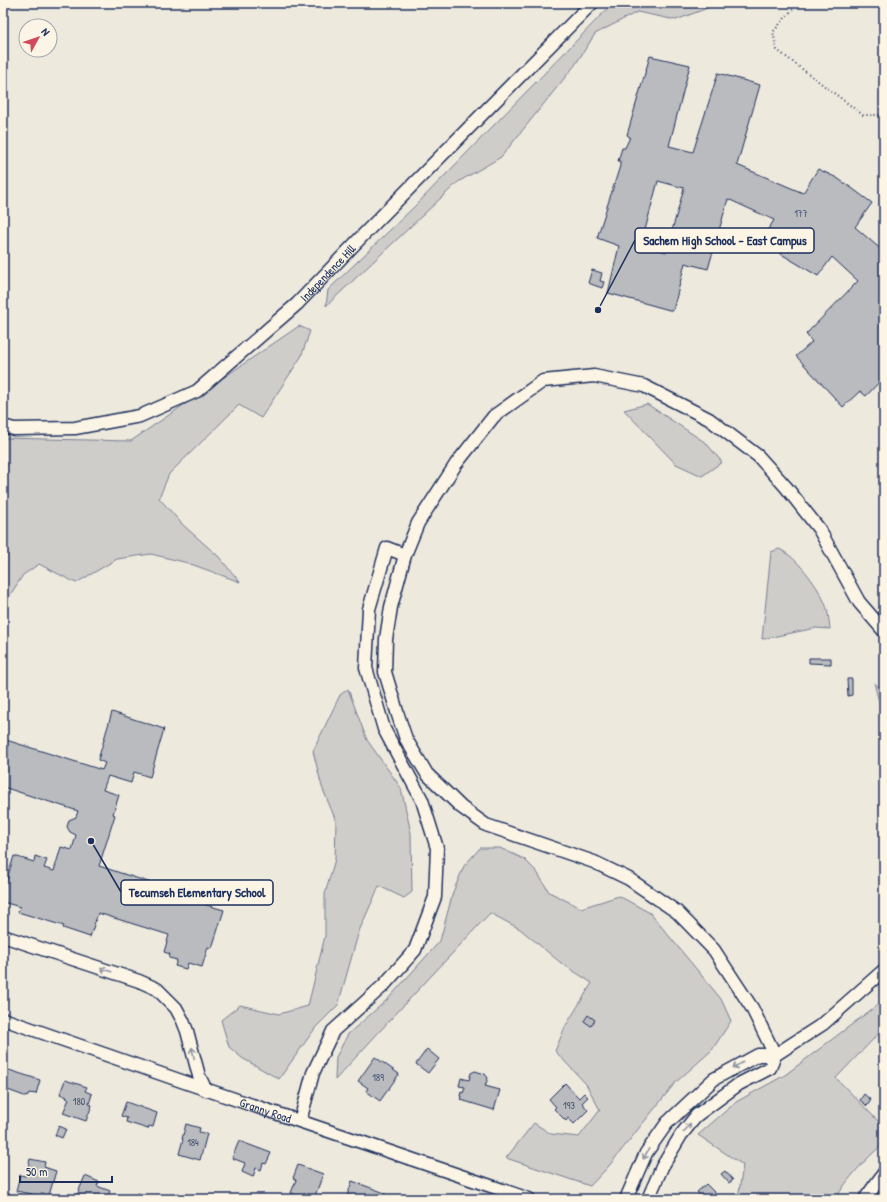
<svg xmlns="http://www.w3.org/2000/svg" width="887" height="1202" viewBox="0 0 887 1202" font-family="'Patrick Hand',sans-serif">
	<rect width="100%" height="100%" fill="#eee9dd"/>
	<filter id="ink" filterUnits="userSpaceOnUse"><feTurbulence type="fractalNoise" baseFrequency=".025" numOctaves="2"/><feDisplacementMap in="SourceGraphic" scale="8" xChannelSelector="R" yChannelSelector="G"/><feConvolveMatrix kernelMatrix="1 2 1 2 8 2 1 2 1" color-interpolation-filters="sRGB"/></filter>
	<g filter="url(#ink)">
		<g fill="#cfcdca" stroke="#757e94">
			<path d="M 613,3 L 716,3 L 705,9 L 676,20 L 637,12 L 595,34 L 575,65 L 501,157 L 458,182 L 326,306 L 328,290 L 415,206 Z"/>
			<path d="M 299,326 L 310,331 L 301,357 L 261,418 L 239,405 L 169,474 L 159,498 L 183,525 L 218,556 L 240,582 L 188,563 L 151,554 L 117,559 L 76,583 L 39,564 L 23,575 L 3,606 L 3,438 L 131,441 Z"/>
			<path d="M 647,404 L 706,443 L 722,462 L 702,476 L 676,464 L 624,410 Z"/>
			<path d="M 779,549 C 796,556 817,585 824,601 C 828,609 829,620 830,629 L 816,628 L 762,639 L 771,552 Z"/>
			<path d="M 874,683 L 884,690 L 884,720 Z"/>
			<path d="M 348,689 L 367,740 L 401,788 L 411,833 L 412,892 L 404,898 L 379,886 L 359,931 L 338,1005 L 316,1027 L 279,1079 L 242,1058 L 229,1047 L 221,1020 L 240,1005 L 279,1014 L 308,1006 L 325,936 L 325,894 L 335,859 L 336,821 L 322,787 L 313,751 L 340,695 Z"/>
			<path d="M 480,848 L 500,848 L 524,859 L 537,872 L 549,892 L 581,908 L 619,896 L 650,913 L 721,999 L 731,1021 L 712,1050 L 675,1083 L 608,1167 L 590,1186 L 506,1158 L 534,1123 L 551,1134 L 579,1137 L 600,1110 L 586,1084 L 555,1051 L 565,1027 L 592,983 L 561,963 L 520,929 L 490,913 L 390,1020 L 335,1080 L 336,1057 L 348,1034 L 388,999 L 440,941 L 453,892 L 464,866 Z"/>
			<path d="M 884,1000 L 884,1028 L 836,1078 L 884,1127 L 884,1143 C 867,1158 846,1179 836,1199 L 733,1199 L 739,1192 L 743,1165 L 698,1135 L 736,1102 L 785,1075 Z"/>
		</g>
		<g fill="#babbbe" stroke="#1b2f5e" fill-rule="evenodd">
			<path d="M 650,56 L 690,65 L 669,146 L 693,152 L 718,73 L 760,85 L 737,165 L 803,193 L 818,169 L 837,178 L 853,189 L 872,203 L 855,227 L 884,252 L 884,377 L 866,396 L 860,391 L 843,407 L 796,356 L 812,342 L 806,334 L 858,281 L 832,257 L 818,276 L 761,242 L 774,220 L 728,199 L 708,269 L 685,263 L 673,311 L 608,293 L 619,246 L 597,238 L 620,166 L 620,161 L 618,161 L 622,148 L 625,148 L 630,137 L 627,135 ZM 658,181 L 684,188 L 666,252 L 641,245 Z"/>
			<path d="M 592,270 L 602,273 L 600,281 L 604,282 L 602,288 L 588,283 Z"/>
			<path d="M 809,658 L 831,658 L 831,664 L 809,663 Z"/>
			<path d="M 847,679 L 852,679 L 852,695 L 848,696 Z"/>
			<path d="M 112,712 L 164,729 L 150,777 L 134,772 L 131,783 L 108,776 L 103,790 L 119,795 L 113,814 L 115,815 L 99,866 L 201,899 L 199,903 L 224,910 L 212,948 L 208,947 L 202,967 L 188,963 L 186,969 L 175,966 L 177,960 L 169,958 L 170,954 L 164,952 L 169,935 L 98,913 L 90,937 L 63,928 L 64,926 L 18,912 L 20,907 L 3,902 L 3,892 L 14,856 L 34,862 L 35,856 L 47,860 L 44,868 L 54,871 L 61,847 L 72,850 L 76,835 L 70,832 L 67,827 L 69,820 L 76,817 L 78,811 L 3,787 L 3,739 L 102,770 L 105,763 L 98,760 Z"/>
			<path d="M 588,1015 L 595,1020 L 591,1026 L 584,1021 Z"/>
			<path d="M 427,1049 L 439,1059 L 428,1073 L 416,1064 Z"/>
			<path d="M 375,1057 L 399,1074 L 380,1101 L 366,1091 L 368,1088 L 358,1081 Z"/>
			<path d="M 9,1070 L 40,1080 L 36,1094 L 29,1093 L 27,1097 L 5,1089 L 6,1084 L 5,1082 Z"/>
			<path d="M 475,1071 L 485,1074 L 488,1078 L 485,1086 L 500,1090 L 494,1110 L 461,1100 L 462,1096 L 460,1096 L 461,1092 L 463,1093 L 465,1087 L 459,1086 L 461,1078 L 469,1080 L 471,1073 Z"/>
			<path d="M 65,1080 L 87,1087 L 85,1091 L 92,1094 L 89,1104 L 92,1105 L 86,1121 L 63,1113 L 69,1099 L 66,1098 L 67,1097 L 60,1094 Z"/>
			<path d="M 565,1083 L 579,1098 L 584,1093 L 588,1097 L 582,1103 L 588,1110 L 574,1124 L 568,1118 L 566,1121 L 554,1109 L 556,1107 L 549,1099 Z"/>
			<path d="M 864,1094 L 871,1100 L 867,1106 L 860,1100 Z"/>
			<path d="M 126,1102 L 157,1113 L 153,1127 L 149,1126 L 148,1129 L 126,1122 L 127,1118 L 121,1116 Z"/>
			<path d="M 186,1124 L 200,1128 L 199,1132 L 207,1134 L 200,1160 L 179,1154 L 183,1139 L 182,1139 Z"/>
			<path d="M 59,1126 L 66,1129 L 62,1138 L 55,1135 Z"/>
			<path d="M 239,1141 L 271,1153 L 266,1164 L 263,1163 L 261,1170 L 256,1168 L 253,1177 L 242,1172 L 245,1163 L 232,1158 Z"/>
			<path d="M 30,1159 L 45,1162 L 44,1167 L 56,1171 L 48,1199 L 35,1199 L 36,1195 L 16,1191 L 20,1175 L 26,1176 Z"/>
			<path d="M 298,1165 L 323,1174 L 314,1199 L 309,1199 L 291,1193 L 296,1180 L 293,1178 Z"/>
			<path d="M 725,1171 L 733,1180 L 729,1183 L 721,1174 Z"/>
			<path d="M 85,1176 L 99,1182 L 97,1186 L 110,1191 L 107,1199 L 72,1199 L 74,1194 L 77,1195 Z"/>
			<path d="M 352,1181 L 385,1193 L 383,1199 L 348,1199 L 349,1197 L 347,1197 Z"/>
			<path d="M 706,1184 L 714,1192 L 707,1199 L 704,1199 L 697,1192 Z"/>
			<path d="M 137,1193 L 151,1198 L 150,1199 L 135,1199 Z"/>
		</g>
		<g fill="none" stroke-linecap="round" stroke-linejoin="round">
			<defs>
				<g id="minor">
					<path id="s1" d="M 3,426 L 14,429 L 75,428 L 140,416 L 197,391 L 297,304 L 370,228 L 592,3"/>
					<path d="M 3,936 L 139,981 L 157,989 L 176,1008 L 183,1021 L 187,1031 L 199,1076 L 206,1090"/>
					<path id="s2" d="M 3,1019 L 193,1085 L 529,1199"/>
					<path d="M 300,1121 L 313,1073 L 333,1031 L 384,985 L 415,950 L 435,897 L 437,848 L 422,800 L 384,729 L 366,668 L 369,609 L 387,548 L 405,555"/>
					<path d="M 626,1199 L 646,1153 L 667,1123 L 714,1079 L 758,1055 L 775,1055 L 823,1024 L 884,970"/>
					<path d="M 648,1199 L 662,1167 L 681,1135 L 697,1115 L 739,1084 L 770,1068 L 775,1055 L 752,1008 L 714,950 L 677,912 L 629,879 L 594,862 L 486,825 L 461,807 L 427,774 L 406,739 L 398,715 L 385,672 L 386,639 L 391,607 L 405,555 L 418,523 L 456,464 L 494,416 L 543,381 L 594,376 L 644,386 L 709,419 L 758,456 L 786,487 L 819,529 L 859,602 L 884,631"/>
					<path d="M 865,1199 L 884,1173"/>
				</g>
			</defs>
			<use href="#minor" stroke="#1b2f5e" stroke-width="15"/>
			<path stroke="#1b2f5e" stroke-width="2" stroke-dasharray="1 3" stroke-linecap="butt" d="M 798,3 L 773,32 L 777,50 L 863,115 L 884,115"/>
			<use href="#minor" stroke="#fcf5e5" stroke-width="12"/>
		</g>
		<defs><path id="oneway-shaft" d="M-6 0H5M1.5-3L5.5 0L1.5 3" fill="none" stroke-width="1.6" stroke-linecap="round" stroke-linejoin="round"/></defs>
		<g stroke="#8c92a2">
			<use href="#oneway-shaft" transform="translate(106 970) rotate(-162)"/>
			<use href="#oneway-shaft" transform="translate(193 1053) rotate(-103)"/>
			<use href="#oneway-shaft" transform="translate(738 1065) rotate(151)"/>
			<use href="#oneway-shaft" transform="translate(687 1128) rotate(-52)"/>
			<use href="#oneway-shaft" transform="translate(646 1154) rotate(118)"/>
		</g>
	</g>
	<g text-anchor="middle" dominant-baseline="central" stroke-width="3.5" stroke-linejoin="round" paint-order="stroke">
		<g font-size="10" fill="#435276">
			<text x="801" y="213">177</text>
			<text x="378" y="1077">189</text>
			<text x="79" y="1101">180</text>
			<text x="569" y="1105">193</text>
			<text x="193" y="1142">184</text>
		</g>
		<g font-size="12" fill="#1b2f5e" stroke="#fcf5e5">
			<text stroke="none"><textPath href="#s1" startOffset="377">Independence Hill</textPath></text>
			<text stroke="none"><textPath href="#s2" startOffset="278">Granny Road</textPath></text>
		</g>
	</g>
	<path fill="none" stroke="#1b2f5e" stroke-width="1.5" d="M598 310L635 240M91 841L121 892"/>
	<g fill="#1b2f5e" stroke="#fcf5e5" stroke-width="1.5">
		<circle cx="598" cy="310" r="4"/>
		<circle cx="91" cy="841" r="4"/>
	</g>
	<g fill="#fcf5e5" stroke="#1b2f5e" stroke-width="1.5">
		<rect x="635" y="228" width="179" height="25" rx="4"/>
		<rect x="121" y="880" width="152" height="25" rx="4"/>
	</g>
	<g font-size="13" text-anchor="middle" font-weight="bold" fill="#1b2f5e">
		<text x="725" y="245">Sachem High School - East Campus</text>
		<text x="197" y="897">Tecumseh Elementary School</text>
	</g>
	<rect width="887" height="1202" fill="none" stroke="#fcf5e5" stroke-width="16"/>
	<rect x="8" y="8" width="871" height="1186" fill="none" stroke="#1b2f5e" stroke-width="1.5" filter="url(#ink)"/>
	<g transform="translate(38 38) rotate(50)"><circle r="19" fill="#fcf5e5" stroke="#a2a6af"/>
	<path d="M0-3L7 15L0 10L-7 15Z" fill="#d1495b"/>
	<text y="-6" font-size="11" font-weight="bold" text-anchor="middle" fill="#1b2f5e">N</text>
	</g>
	<path d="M20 1176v6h92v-6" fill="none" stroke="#1b2f5e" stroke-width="2"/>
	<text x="26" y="1176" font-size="12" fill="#1b2f5e" stroke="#fcf5e5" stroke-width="3" paint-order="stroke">50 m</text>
</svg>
